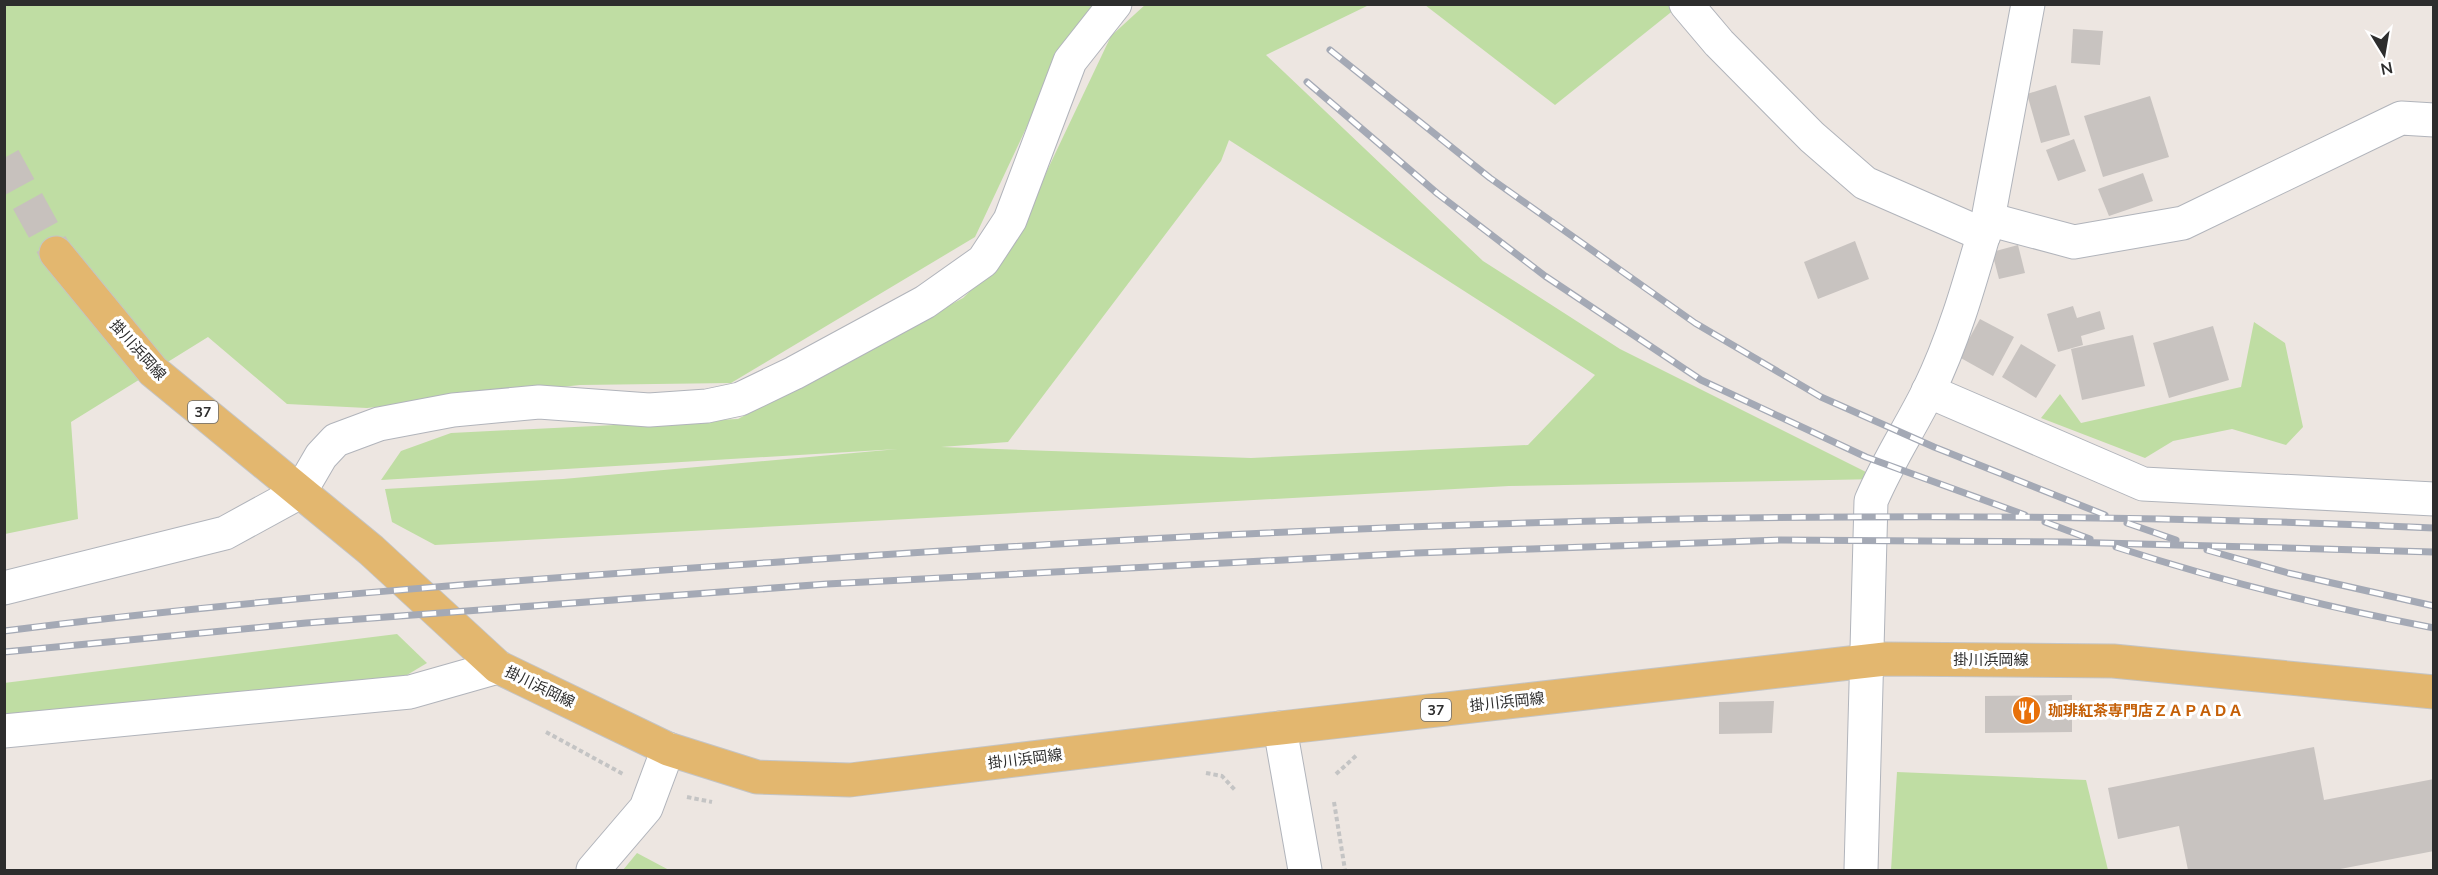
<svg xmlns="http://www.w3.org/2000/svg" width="2438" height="875" viewBox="0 0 2438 875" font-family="'Nunito Sans','Noto Sans JP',sans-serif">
	<rect width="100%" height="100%" fill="#ede6e1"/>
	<g fill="#bfdda3" fill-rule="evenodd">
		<path d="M 1146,4 L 1369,5 L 1266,55 L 1483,261 L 1620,349 L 1880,479 L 1509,486 L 435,545 L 392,522 L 385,489 L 563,479 L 898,449 L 381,480 L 401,451 L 451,433 L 738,419 L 963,298 L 1007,255 L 1111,36 ZM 1229,140 L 1595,375 L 1528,445 L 1251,458 L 941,447 L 1008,442 L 1221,161 Z"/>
		<path d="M 5,5 L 1105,5 L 1060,56 L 975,237 L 731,383 L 580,385 L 367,408 L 287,404 L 208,337 L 71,422 L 78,519 L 5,534 Z"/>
		<path d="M 1425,5 L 1680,5 L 1555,105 Z"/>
		<path d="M 2254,322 L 2285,343 L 2303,427 L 2286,445 L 2232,429 L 2173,441 L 2145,458 L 2041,418 L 2060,394 L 2081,423 L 2241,387 Z"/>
		<path d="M 397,634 L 427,663 L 402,678 L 5,723 L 4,683 Z"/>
		<path d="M 1897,772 L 2086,780 L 2108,870 L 1891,870 Z"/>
		<path d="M 637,853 L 669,870 L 623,870 Z"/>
	</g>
	<g fill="#c8c3c0">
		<path d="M 2073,29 L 2103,31 L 2100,65 L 2071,63 Z"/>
		<path d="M 2056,85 L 2070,135 L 2041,143 L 2027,94 Z"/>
		<path d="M 2150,96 L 2169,157 L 2103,177 L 2084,116 Z"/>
		<path d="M 2074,139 L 2086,171 L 2058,181 L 2046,150 Z"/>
		<path d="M 2143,173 L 2153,201 L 2109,216 L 2098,189 Z"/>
		<path d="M 1855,241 L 1869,279 L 1818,299 L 1804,262 Z"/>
		<path d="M 2018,245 L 2025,273 L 1999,279 L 1992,252 Z"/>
		<path d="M 2073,306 L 2077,318 L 2100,311 L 2105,329 L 2081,336 L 2083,345 L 2058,352 L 2047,314 Z"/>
		<path d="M 1980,319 L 2014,337 L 1993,376 L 1959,357 Z"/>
		<path d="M 2213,326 L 2229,380 L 2169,398 L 2153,343 Z"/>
		<path d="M 2133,335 L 2145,386 L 2082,400 L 2071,349 Z"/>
		<path d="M 2021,344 L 2056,365 L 2036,398 L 2002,377 Z"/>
		<path d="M 2072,695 L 2072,732 L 1985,733 L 1985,696 Z"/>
		<path d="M 1774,701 L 1772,733 L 1719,734 L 1719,702 Z"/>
		<path d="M 2314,747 L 2324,800 L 2434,779 L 2434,851 L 2335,870 L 2188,870 L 2179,826 L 2118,839 L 2108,788 Z"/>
	</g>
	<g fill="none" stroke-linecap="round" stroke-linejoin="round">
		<path stroke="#c7c1bd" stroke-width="33" stroke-dasharray="33 16" stroke-linecap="butt" d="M 4,158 L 56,253"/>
		<defs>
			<g id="minor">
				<path d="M 1686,4 L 1719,43 L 1812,137 L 1865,183 L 1984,235"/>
				<path d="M 2028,4 L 1988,219 L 2074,242 L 2183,223 L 2401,118 L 2434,120"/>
				<path d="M 1928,391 L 2143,484 L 2434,499"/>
				<path d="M 4,588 L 225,533 L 300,492 L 321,456 L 336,440 L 379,424 L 453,410 L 539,402 L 649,410 L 707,406 L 740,399 L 794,373 L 925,302 L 983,261 L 1010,220 L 1070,61 L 1115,4"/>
				<path d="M 1280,728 L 1305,870"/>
				<path d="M 4,731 L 410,692 L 498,667"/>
				<path d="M 593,870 L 646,808 L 668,749"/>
				<path d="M 1861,870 L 1871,501 C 1888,461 1909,430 1928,392 C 1955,337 1971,278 1988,219"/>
			</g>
			<path id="major" d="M 56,253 L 153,371 L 371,550 L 498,667 L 668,749 L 757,777 L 850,780 L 1280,728 L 1885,659 L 2113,661 L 2434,692"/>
		</defs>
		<use href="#minor" stroke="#b1b4bb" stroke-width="35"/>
		<use href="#major" stroke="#c4c4c4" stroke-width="35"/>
		<g stroke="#c4c4c4" stroke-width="4" stroke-dasharray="4.5 3" stroke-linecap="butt">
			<path d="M 546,732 L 623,774"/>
			<path d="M 1206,773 L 1222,776 L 1235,790"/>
			<path d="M 1336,774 L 1358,754"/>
			<path d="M 687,797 L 712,802"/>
			<path d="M 1334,802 L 1345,870"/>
		</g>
		<use href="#minor" stroke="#fff" stroke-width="33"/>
		<use href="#major" stroke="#e3b76f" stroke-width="33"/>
		<defs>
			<g id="rail">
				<path d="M 1330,50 L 1490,178 L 1695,323 L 1821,397 L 1934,447 L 2105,515"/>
				<path d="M 1307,82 L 1438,194 L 1545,276 L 1701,380 L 1866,457 L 2025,515"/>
				<path d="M 2045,522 L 2090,539"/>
				<path d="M 2127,523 L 2176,540"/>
				<path d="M 2116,547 C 2221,581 2325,607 2434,628"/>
				<path d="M 2207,550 L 2288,573 L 2434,606"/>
				<path d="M 4,631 C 275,596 548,578 821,559 C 1357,522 1896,503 2434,528"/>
				<path d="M 4,652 L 306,623 L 827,584 L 1416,553 L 1780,540 L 2066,542 L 2434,552"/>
			</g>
		</defs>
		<use href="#rail" stroke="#a4a9b5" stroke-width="7"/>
		<use href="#rail" stroke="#fff" stroke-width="4.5" stroke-dasharray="14" stroke-linecap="butt"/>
	</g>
	<defs>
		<symbol id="restaurant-disc" viewBox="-11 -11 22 22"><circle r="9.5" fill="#e8710a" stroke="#fff"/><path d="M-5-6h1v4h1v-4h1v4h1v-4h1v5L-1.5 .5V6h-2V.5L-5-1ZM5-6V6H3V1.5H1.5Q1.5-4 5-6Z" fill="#fff"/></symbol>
	</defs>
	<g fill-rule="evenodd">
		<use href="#restaurant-disc" x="2010" y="694" width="33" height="33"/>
	</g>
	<g text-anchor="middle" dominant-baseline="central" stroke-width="6" stroke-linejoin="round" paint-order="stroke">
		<g fill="#fff" stroke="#6c6c6c" stroke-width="1.5">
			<rect x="188" y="401" width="30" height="22" rx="4.5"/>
			<rect x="1421" y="699" width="30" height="22" rx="4.5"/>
		</g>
		<g font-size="14" font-weight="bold" fill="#2d2d2d">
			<text x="203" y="412">37</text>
			<text x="1436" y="710">37</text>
		</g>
		<g font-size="15" fill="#2d2d2d" stroke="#fff">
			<text transform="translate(138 350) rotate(48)">掛川浜岡線</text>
			<text x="1991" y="660">掛川浜岡線</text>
			<text transform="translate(540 687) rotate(26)">掛川浜岡線</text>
			<text transform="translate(1507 702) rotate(-6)">掛川浜岡線</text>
			<text transform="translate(1025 759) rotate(-7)">掛川浜岡線</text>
		</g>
		<g font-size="15" font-weight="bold" fill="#c56008" stroke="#fff" text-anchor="start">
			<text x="2048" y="711">珈琲紅茶専門店ＺＡＰＡＤＡ</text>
		</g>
	</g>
	<rect width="2438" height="875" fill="none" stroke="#2d2d2d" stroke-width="12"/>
	<g transform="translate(2384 54) rotate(169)" stroke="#ffffff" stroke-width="4.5" paint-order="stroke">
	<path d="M0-4.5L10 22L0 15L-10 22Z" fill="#2d2d2d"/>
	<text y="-9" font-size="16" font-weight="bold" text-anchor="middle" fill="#2d2d2d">N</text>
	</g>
</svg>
